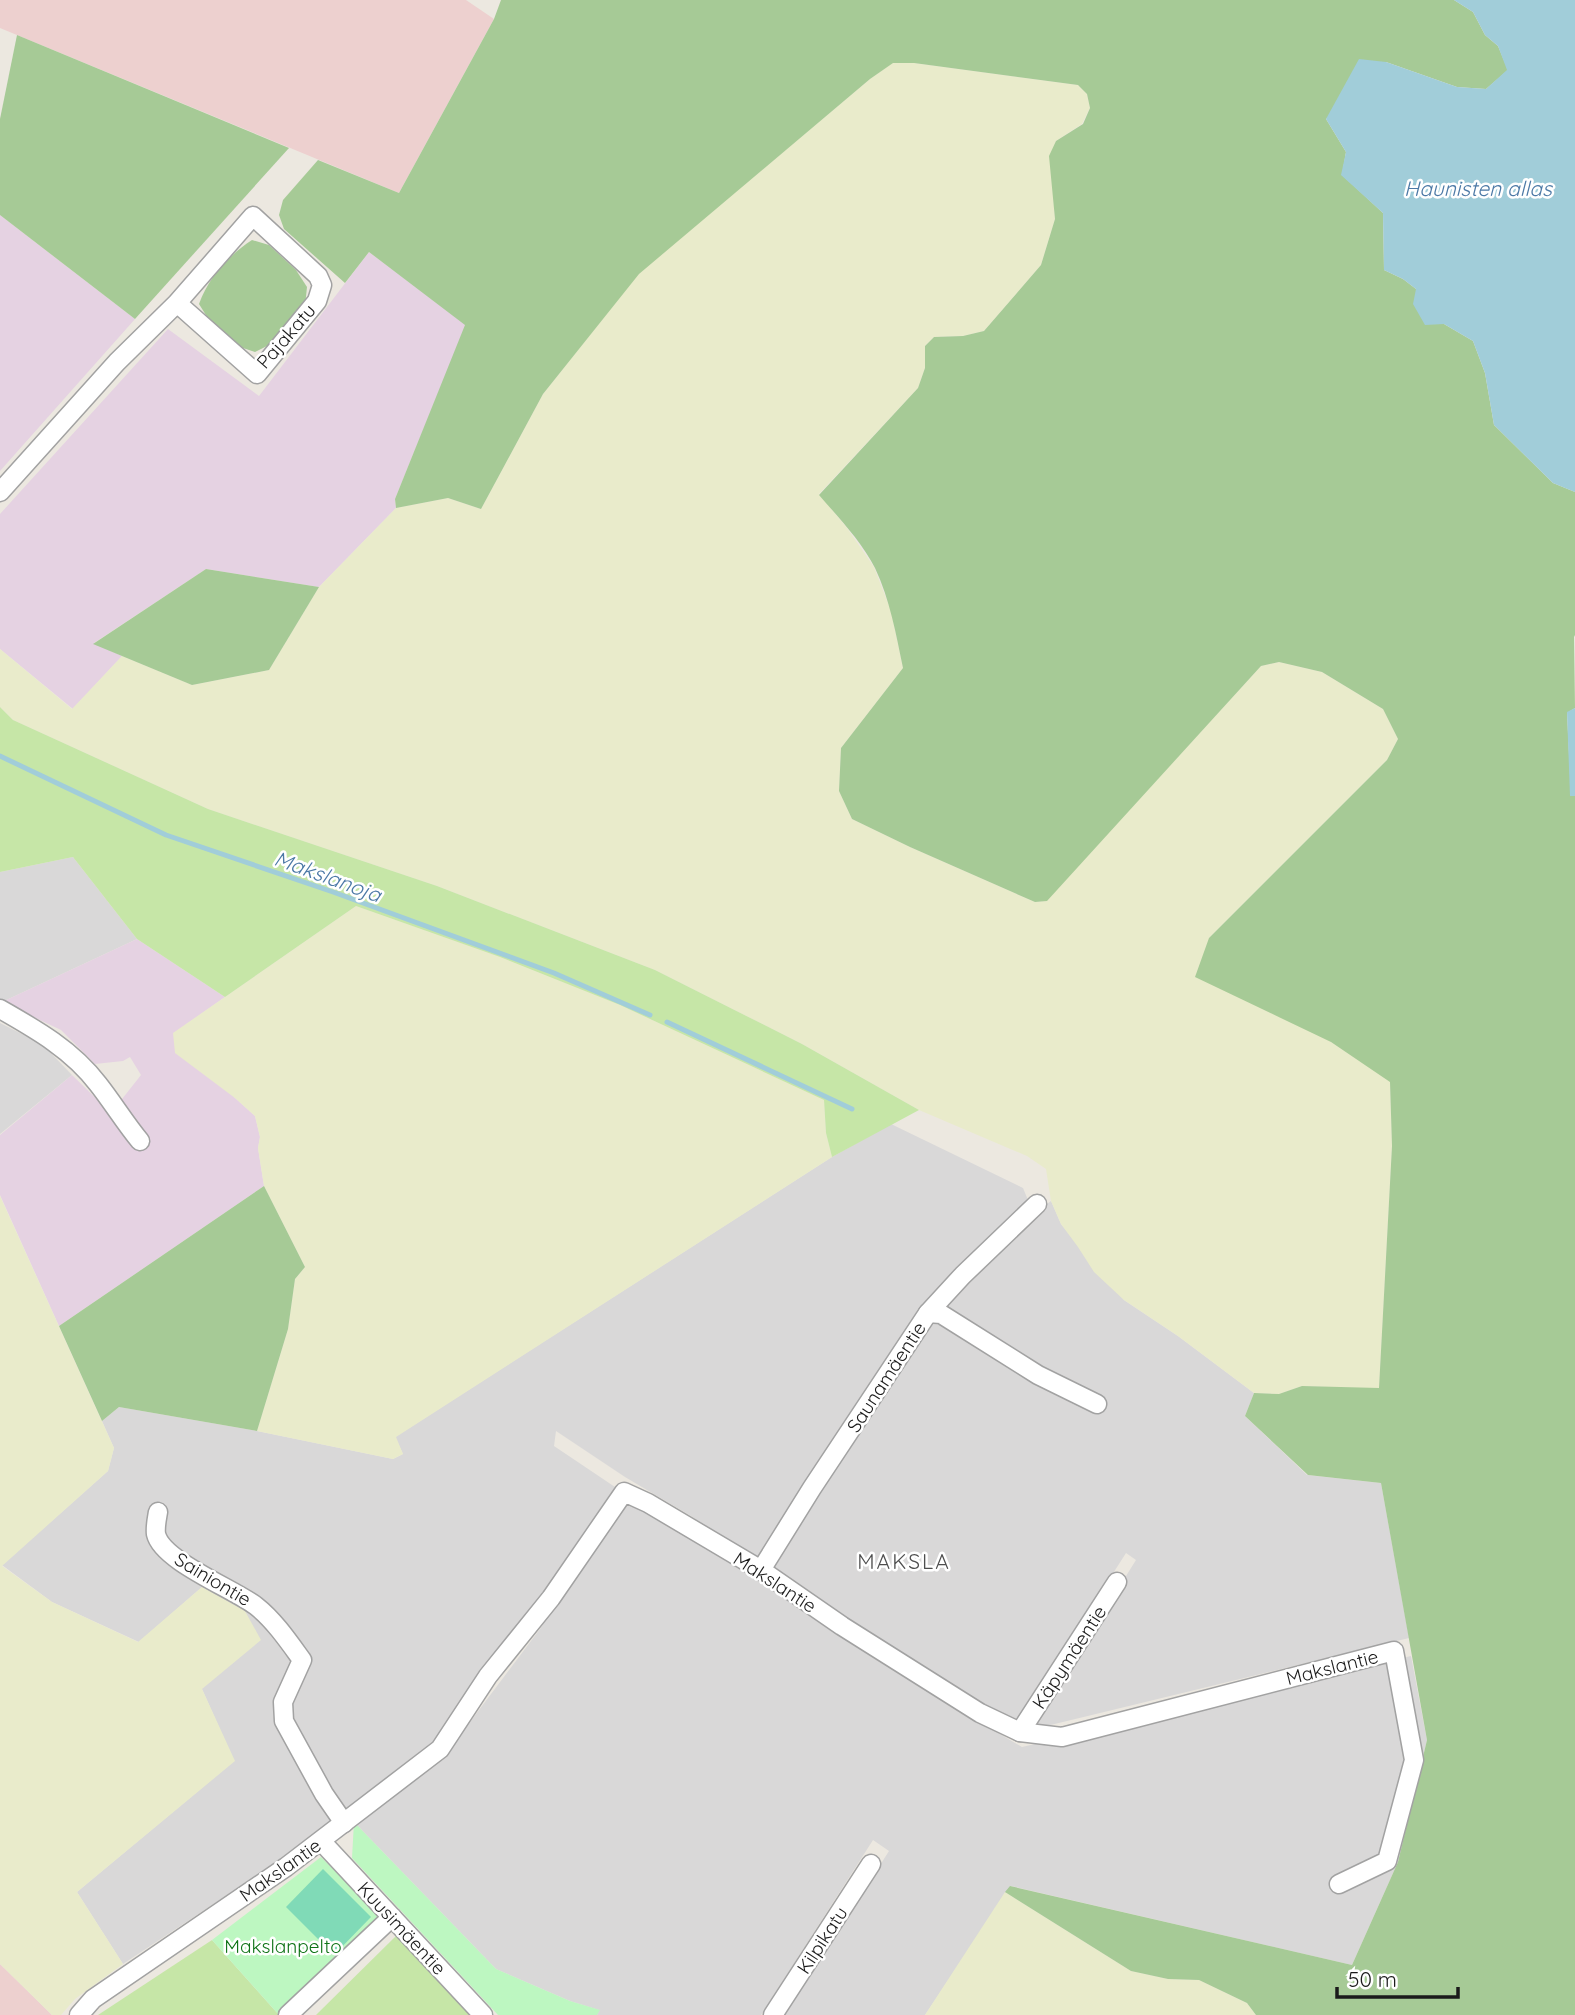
<svg xmlns="http://www.w3.org/2000/svg" width="1575" height="2015" viewBox="0 0 1575 2015" font-family="Quicksand,sans-serif">
	<rect width="100%" height="100%" fill="#ece8e0"/>
	<g fill="#d9d8d8">
		<path d="M 73,857 L 137,939 L 2,1002 L 0,1001 L 0,872 Z"/>
		<path d="M 0,1023 L 42,1044 L 72,1075 L 0,1134 Z"/>
		<path d="M 891,1124 L 1023,1188 L 1030,1205 L 930,1297 L 853,1412 L 758,1562 L 691,1516 L 625,1477 L 556,1431 L 554,1446 L 615,1487 L 526,1620 L 433,1745 L 316,1836 L 123,1964 L 77,1892 L 234,1761 L 202,1689 L 202,1587 L 139,1642 L 52,1602 L 2,1565 L 108,1471 L 114,1448 L 102,1421 L 119,1407 L 257,1431 L 393,1459 L 403,1454 L 395,1437 L 832,1157 Z"/>
		<path d="M 1051,1201 L 1061,1224 L 1124,1300 L 1178,1336 L 1254,1393 L 1245,1416 L 1307,1475 L 1381,1483 L 1409,1638 L 1030,1730 L 1136,1560 L 1126,1553 L 1015,1727 L 769,1569 L 931,1315 L 1032,1215 Z"/>
		<path d="M 626,1494 L 956,1708 L 1022,1747 L 1411,1656 L 1427,1740 L 1398,1862 L 1352,1965 L 1011,1886 L 925,2015 L 785,2015 L 889,1851 L 873,1840 L 761,2015 L 597,2015 L 599,2010 L 570,2001 L 496,1969 L 354,1822 L 430,1769 L 470,1722 L 540,1629 Z"/>
	</g>
	<g fill="#edd0cf">
		<path d="M 0,0 L 466,0 L 494,19 L 399,193 L 0,28 Z"/>
		<path d="M 0,1964 L 52,2015 L 0,2015 Z"/>
	</g>
	<g fill="#e5d2e2">
		<path d="M 0,215 L 135,319 L 0,471 Z"/>
		<path d="M 369,252 L 466,325 L 395,499 L 396,508 L 319,587 L 206,569 L 94,643 L 122,656 L 73,709 L 0,649 L 0,514 L 168,329 L 259,396 Z"/>
		<path d="M 137,939 L 225,997 L 174,1033 L 235,1098 L 255,1116 L 260,1137 L 258,1148 L 264,1186 L 59,1326 L 0,1195 L 0,1135 L 72,1075 L 111,1113 L 141,1075 L 130,1057 L 123,1061 L 95,1064 L 61,1030 L 2,1002 Z"/>
	</g>
	<g fill="#e9ebcb">
		<path d="M 892,63 L 914,63 L 1078,85 L 1087,94 L 1090,108 L 1082,124 L 1056,141 L 1050,156 L 1055,219 L 1041,265 L 984,331 L 963,336 L 934,337 L 925,346 L 925,368 L 918,388 L 819,494 L 847,528 L 874,567 L 891,611 L 903,668 L 841,748 L 839,791 L 852,819 L 910,847 L 1035,902 L 1046,901 L 1261,666 L 1279,662 L 1322,672 L 1383,709 L 1398,739 L 1387,760 L 1209,938 L 1331,1042 L 1390,1081 L 1392,1146 L 1379,1389 L 1302,1386 L 1279,1394 L 1254,1393 L 1178,1336 L 1124,1300 L 1094,1272 L 1078,1247 L 1061,1224 L 1051,1201 L 1046,1169 L 1027,1156 L 919,1110 L 802,1044 L 655,970 L 437,886 L 208,809 L 13,720 L 0,707 L 0,649 L 72,709 L 122,656 L 192,685 L 269,670 L 319,587 L 396,508 L 448,498 L 481,509 L 543,394 L 638,274 L 870,79 Z"/>
		<path d="M 356,906 L 500,957 L 620,1005 L 824,1100 L 826,1133 L 832,1157 L 396,1437 L 403,1454 L 393,1459 L 257,1431 L 288,1329 L 295,1279 L 305,1267 L 264,1186 L 258,1148 L 260,1137 L 255,1116 L 235,1098 L 175,1053 L 173,1033 Z"/>
		<path d="M 0,1196 L 114,1448 L 108,1471 L 2,1566 L 52,1602 L 138,1642 L 202,1587 L 245,1611 L 261,1640 L 202,1689 L 235,1761 L 77,1892 L 123,1964 L 75,1999 L 61,2015 L 52,2015 L 0,1964 Z"/>
		<path d="M 1005,1892 L 1131,1971 L 1168,1979 L 1199,1980 L 1247,2003 L 1256,2015 L 925,2015 Z"/>
	</g>
	<g fill="#c6e6a7">
		<path d="M 0,707 L 13,720 L 208,809 L 437,886 L 655,970 L 802,1044 L 919,1110 L 832,1157 L 826,1133 L 824,1100 L 620,1005 L 500,957 L 356,906 L 225,997 L 137,939 L 73,857 L 0,872 Z"/>
		<path d="M 396,1936 L 472,2015 L 316,2015 Z"/>
		<path d="M 212,1940 L 279,2015 L 98,2015 L 101,2013 Z"/>
	</g>
	<g fill="#a6ca96">
		<path d="M 501,0 L 1454,0 L 1473,12 L 1485,35 L 1498,46 L 1508,70 L 1486,89 L 1457,87 L 1386,62 L 1326,119 L 1346,152 L 1342,175 L 1383,213 L 1384,270 L 1403,279 L 1416,289 L 1444,324 L 1473,341 L 1485,373 L 1494,425 L 1553,483 L 1575,492 L 1575,635 L 1574,637 L 1575,708 L 1567,713 L 1571,796 L 1575,796 L 1575,2015 L 1256,2015 L 1247,2003 L 1199,1980 L 1168,1979 L 1131,1971 L 1005,1892 L 1010,1886 L 1352,1965 L 1398,1862 L 1427,1740 L 1381,1483 L 1308,1475 L 1245,1416 L 1254,1393 L 1279,1394 L 1302,1386 L 1379,1388 L 1392,1146 L 1390,1082 L 1331,1042 L 1195,977 L 1209,938 L 1387,760 L 1398,739 L 1383,709 L 1322,672 L 1279,662 L 1261,666 L 1047,901 L 1035,902 L 910,847 L 852,819 L 839,791 L 841,748 L 903,668 C 896,634 890,600 875,568 C 862,542 838,517 819,495 L 918,388 L 925,368 L 925,346 L 934,337 L 963,336 L 984,331 L 1041,265 L 1055,219 L 1049,156 L 1056,141 L 1083,124 L 1090,108 L 1087,94 L 1078,85 L 914,63 L 893,63 L 870,79 L 639,274 L 543,394 L 481,509 L 448,498 L 396,508 L 395,499 L 465,325 L 369,252 L 345,283 L 284,229 L 279,215 L 283,200 L 318,160 L 399,193 L 494,19 Z"/>
		<path d="M 17,35 L 289,148 L 135,319 L 0,215 L 0,119 Z"/>
		<path d="M 252,240 L 269,245 L 296,270 L 307,287 L 305,306 L 275,342 L 255,352 L 237,346 L 209,320 L 199,304 C 208,278 229,255 252,240 Z"/>
		<path d="M 206,569 L 319,587 L 269,670 L 192,685 L 93,644 Z"/>
		<path d="M 264,1186 L 305,1267 L 295,1279 L 288,1329 L 257,1431 L 119,1407 L 102,1421 L 59,1326 Z"/>
	</g>
	<g fill="#bdf7c1">
		<path d="M 354,1822 L 496,1969 L 570,2001 L 600,2010 L 597,2015 L 498,2015 L 352,1858 Z"/>
		<path d="M 321,1857 L 380,1916 L 332,1967 L 281,2015 L 279,2015 L 212,1940 Z"/>
	</g>
	<path fill="#80dab7" d="M 323,1869 L 371,1917 L 334,1955 L 286,1907 Z"/>
	<g fill="#a1cdd9">
		<path d="M 1454,0 L 1575,0 L 1575,492 L 1553,483 L 1494,425 L 1485,373 L 1473,341 L 1444,324 L 1425,325 L 1413,304 L 1416,289 L 1403,279 L 1384,270 L 1383,213 L 1341,175 L 1346,152 L 1326,119 L 1359,59 L 1386,62 L 1457,87 L 1486,89 L 1507,70 L 1498,46 L 1485,35 L 1473,12 Z"/>
		<path d="M 1575,708 L 1575,796 L 1570,796 L 1567,712 Z"/>
	</g>
	<g fill="none" stroke-linecap="round" stroke-linejoin="round">
		<g stroke="#a1cdd9" stroke-width="5">
			<path d="M 0,756 L 166,835 L 333,892 L 554,973 L 650,1015"/>
			<path d="M 667,1022 L 852,1109"/>
		</g>
		<defs>
			<g id="minor">
				<path d="M 0,492 L 117,362 L 177,303 L 253,216 L 318,276 L 322,285 L 317,301 L 257,374 L 177,303"/>
				<path d="M 0,1009 C 37,1030 72,1050 98,1084 C 113,1103 125,1123 140,1141"/>
				<path d="M 928,1313 L 941,1314 L 1038,1375 L 1097,1404"/>
				<path d="M 158,1512 C 157,1518 155,1527 156,1534 C 162,1561 234,1589 256,1606 C 274,1620 289,1642 302,1660 L 283,1702 L 284,1721 L 324,1794 L 344,1823"/>
				<path d="M 761,1570 L 812,1488 L 928,1313 L 963,1275 L 1037,1204"/>
				<path d="M 1020,1732 L 1117,1582"/>
				<path d="M 321,1841 L 483,2015"/>
				<path d="M 79,2015 L 93,1999 L 286,1867 L 440,1749 L 488,1676 L 551,1598 L 624,1492 L 648,1503 L 761,1570 L 842,1626 L 980,1713 L 1020,1732 L 1062,1737 L 1394,1651 L 1414,1760 L 1387,1861 L 1339,1884"/>
				<path d="M 288,2015 L 392,1917"/>
				<path d="M 773,2015 L 871,1864"/>
			</g>
		</defs>
		<use href="#minor" stroke="#a2a2a2" stroke-width="21"/>
		<use href="#minor" stroke="#fff" stroke-width="18"/>
	</g>
	<g text-anchor="middle" dominant-baseline="central" stroke-width="5" stroke-linejoin="round" paint-order="stroke">
		<g font-size="19" fill="#1b1b1b" stroke="#fff">
			<text transform="translate(286 336) rotate(-49)">Pajakatu</text>
			<text transform="translate(886 1377) rotate(-57)">Saunamäentie</text>
			<text transform="translate(213 1579) rotate(31)">Sainiontie</text>
			<text transform="translate(775 1582) rotate(33)">Makslantie</text>
			<text transform="translate(1069 1657) rotate(-57)">Käpymäentie</text>
			<text transform="translate(1332 1667) rotate(-14)">Makslantie</text>
			<text transform="translate(280 1870) rotate(-35)">Makslantie</text>
			<text transform="translate(402 1928) rotate(47)">Kuusimäentie</text>
			<text transform="translate(822 1940) rotate(-57)">Kilpikatu</text>
		</g>
		<g font-size="19" fill="#0e7316" stroke="#fff">
			<text x="283" y="1946">Makslanpelto</text>
		</g>
		<g font-size="21" font-style="italic" fill="#4c79a6" stroke="#fff">
			<text x="1478" y="188">Haunisten allas</text>
			<text transform="translate(328 876) rotate(20)">Makslanoja</text>
		</g>
		<g font-size="21" letter-spacing="2" fill="#4e4e4e" stroke="#fff">
			<text x="904" y="1561">MAKSLA</text>
		</g>
	</g>
	<path d="M1337 1987v10h121v-10" fill="none" stroke="#1b1b1b" stroke-width="3.5"/>
	<text x="1348" y="1987" font-size="21" fill="#1b1b1b" stroke="#ffffff" stroke-width="5" paint-order="stroke">50 m</text>
</svg>
